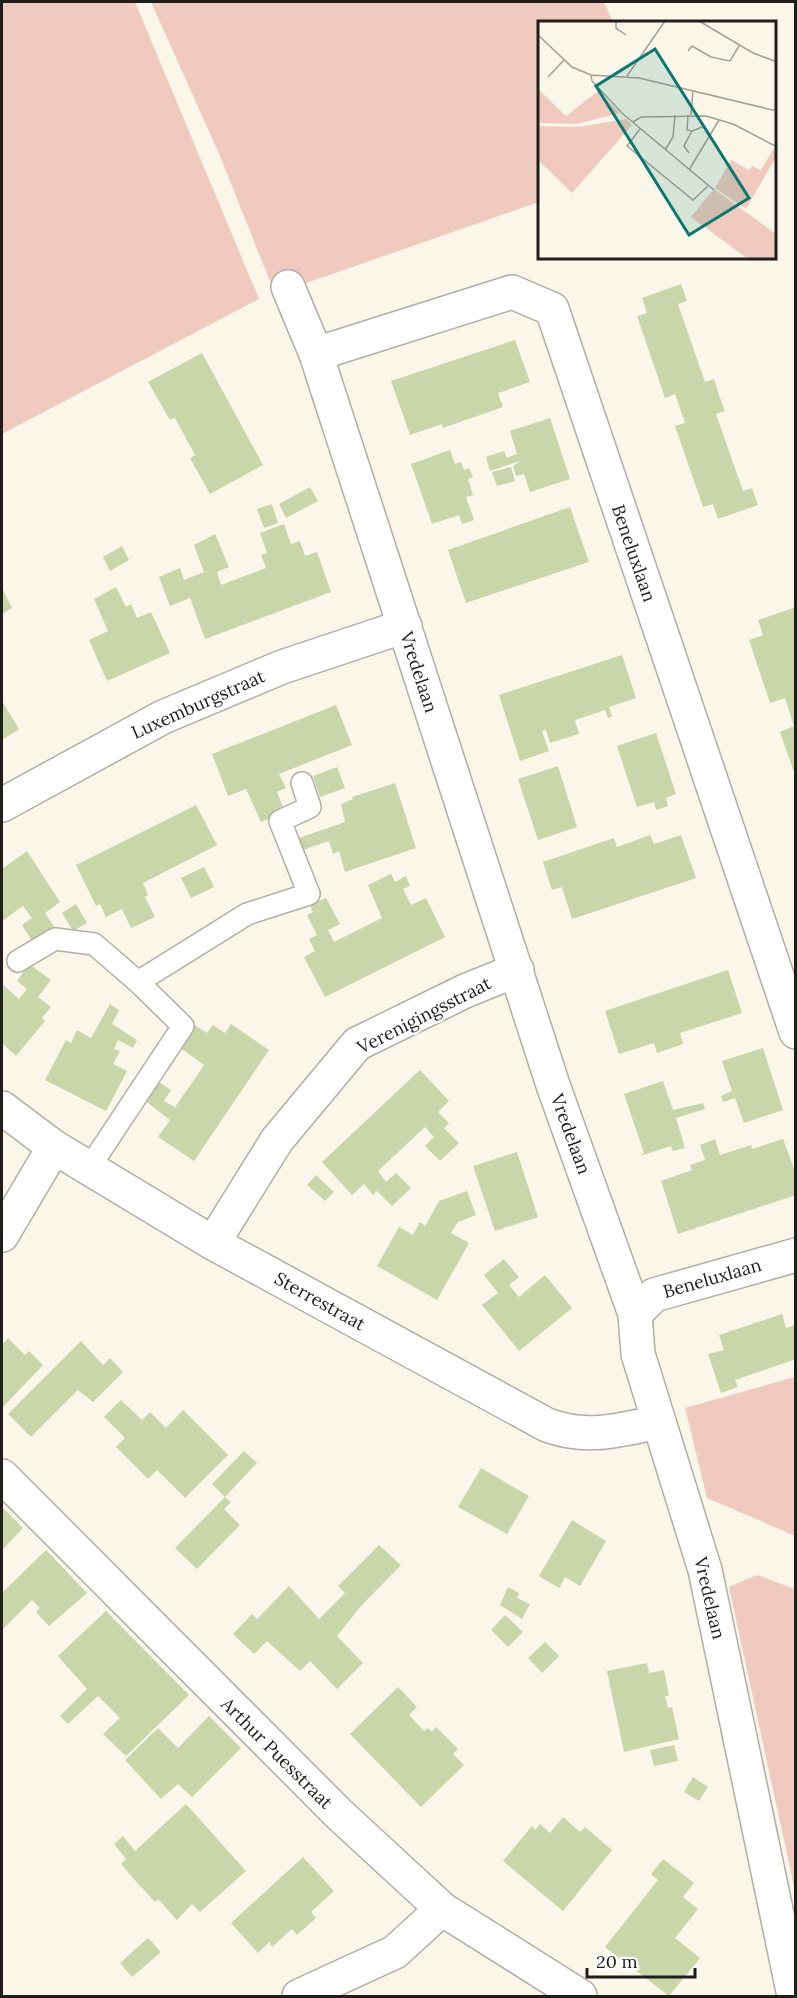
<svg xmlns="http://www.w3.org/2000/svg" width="797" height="1998" viewBox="0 0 797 1998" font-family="Lora,serif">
	<rect width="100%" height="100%" fill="#faf6ea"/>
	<g fill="#f0cabf">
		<path d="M 2,2 L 135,2 L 259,299 L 2,434 Z"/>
		<path d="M 151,2 L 604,2 L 613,22 L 539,22 L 539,202 L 275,294 L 220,156 Z"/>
		<path d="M 795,1377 L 796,1377 L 795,1536 L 707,1498 L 685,1408 Z"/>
		<path d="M 757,1575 L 795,1589 L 795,1891 L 729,1587 Z"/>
	</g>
	<g fill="#c8d6a9">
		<path d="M 681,284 L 687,301 L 678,304 L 705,382 L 714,379 L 719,395 L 725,411 L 716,414 L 743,491 L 752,488 L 758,505 L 718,519 L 713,504 L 703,507 L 675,426 L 685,423 L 675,394 L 665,398 L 637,316 L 647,313 L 642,298 Z"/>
		<path d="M 515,340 L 530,382 L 498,393 L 503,407 L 443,428 L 442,424 L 410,435 L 391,381 Z"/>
		<path d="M 202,353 L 263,465 L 210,494 L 190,458 L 195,455 L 175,418 L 170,420 L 148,382 Z"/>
		<path d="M 550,418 L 570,479 L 530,492 L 524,474 L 516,476 L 513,466 L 520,461 L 490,471 L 486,457 L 504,451 L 507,458 L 517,454 L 510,431 Z"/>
		<path d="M 450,450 L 455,464 L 461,462 L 464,470 L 469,468 L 473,477 L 468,479 L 473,495 L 466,497 L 474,520 L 462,524 L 459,515 L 432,524 L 411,464 Z"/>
		<path d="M 511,467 L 515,481 L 497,486 L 492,472 Z"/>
		<path d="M 310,487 L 318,501 L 286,518 L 279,504 Z"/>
		<path d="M 272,504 L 278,523 L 264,528 L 257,509 Z"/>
		<path d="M 570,507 L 589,562 L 466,603 L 448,550 Z"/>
		<path d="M 284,524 L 291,544 L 300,541 L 305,556 L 317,552 L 331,592 L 205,639 L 190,598 L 170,606 L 159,577 L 180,568 L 184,580 L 204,572 L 194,545 L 215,534 L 229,567 L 217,572 L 221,585 L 266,568 L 261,555 L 267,553 L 260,533 Z"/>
		<path d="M 122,546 L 129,560 L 110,571 L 103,557 Z"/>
		<path d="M 116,587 L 126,607 L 131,604 L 137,618 L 151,612 L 170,653 L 107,681 L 89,640 L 108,631 L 94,599 Z"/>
		<path d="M 2,588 L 12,608 L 2,614 Z"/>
		<path d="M 796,607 L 794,626 L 795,775 L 780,732 L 794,726 L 785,698 L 770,703 L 749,640 L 763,635 L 758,620 Z"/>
		<path d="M 622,655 L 636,698 L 609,707 L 612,716 L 608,718 L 605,710 L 575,720 L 579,734 L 550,743 L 546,730 L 542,731 L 549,751 L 520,761 L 499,695 Z"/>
		<path d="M 2,701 L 19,729 L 2,740 Z"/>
		<path d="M 336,705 L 352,745 L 279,774 L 286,788 L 277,792 L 285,812 L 261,822 L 246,789 L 228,796 L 212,754 Z"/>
		<path d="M 656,733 L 676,794 L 666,798 L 668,806 L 656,810 L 654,802 L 637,807 L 617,746 Z"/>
		<path d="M 558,766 L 577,827 L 538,840 L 518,779 Z"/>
		<path d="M 337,767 L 345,788 L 320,797 L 313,776 Z"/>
		<path d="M 395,783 L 416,848 L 345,872 L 339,851 L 333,854 L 329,841 L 300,851 L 296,839 L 345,822 L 341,804 L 353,799 L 352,797 Z"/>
		<path d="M 196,805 L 217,845 L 143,883 L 148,895 L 145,897 L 155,917 L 131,928 L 122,909 L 106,917 L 100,904 L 96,906 L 76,865 Z"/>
		<path d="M 650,835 L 654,844 L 681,835 L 696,878 L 572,919 L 562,887 L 552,890 L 543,862 L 614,838 L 617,847 Z"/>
		<path d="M 27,851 L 60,902 L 45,913 L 56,929 L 34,944 L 22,925 L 32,918 L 23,906 L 2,921 L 2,869 Z"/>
		<path d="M 204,867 L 214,887 L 191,898 L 181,878 Z"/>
		<path d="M 391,874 L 395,882 L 406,876 L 410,886 L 403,889 L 411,905 L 426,898 L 445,937 L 325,997 L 304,957 L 315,951 L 309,939 L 317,935 L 307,915 L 313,912 L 308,901 L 313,899 L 315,903 L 326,898 L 340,924 L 328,930 L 334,942 L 382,918 L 368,885 Z"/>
		<path d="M 76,904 L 87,923 L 73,931 L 62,913 Z"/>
		<path d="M 29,964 L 51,980 L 38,997 L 51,1007 L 42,1018 L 45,1021 L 16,1056 L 2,1043 L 2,984 L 19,999 L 27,989 L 17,981 Z"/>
		<path d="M 728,970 L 742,1013 L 680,1033 L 683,1044 L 657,1053 L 654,1043 L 619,1054 L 605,1011 Z"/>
		<path d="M 110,1004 L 119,1010 L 112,1024 L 137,1040 L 133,1048 L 118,1040 L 114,1049 L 120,1051 L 113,1064 L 127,1071 L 106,1111 L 45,1080 L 66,1040 L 71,1043 L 77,1030 L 91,1038 Z"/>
		<path d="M 190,1022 L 207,1033 L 213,1025 L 225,1033 L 231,1024 L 269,1050 L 194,1161 L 158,1137 L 170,1120 L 140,1097 L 153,1078 L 171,1090 L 164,1101 L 175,1107 L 194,1080 L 204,1065 L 175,1044 Z"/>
		<path d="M 763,1048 L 783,1110 L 744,1123 L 735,1098 L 723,1102 L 721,1096 L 732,1091 L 722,1061 Z"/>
		<path d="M 420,1070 L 449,1101 L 438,1112 L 449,1123 L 444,1128 L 459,1143 L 440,1161 L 425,1146 L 434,1137 L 425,1127 L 378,1171 L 386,1182 L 396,1173 L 411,1188 L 392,1206 L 377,1191 L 373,1195 L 364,1184 L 352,1195 L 322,1162 Z"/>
		<path d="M 663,1081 L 673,1110 L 703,1103 L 705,1109 L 676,1118 L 685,1148 L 673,1151 L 671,1146 L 640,1156 L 644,1153 L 624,1094 Z"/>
		<path d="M 715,1139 L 720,1155 L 751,1145 L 752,1149 L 783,1139 L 796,1174 L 796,1195 L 678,1234 L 661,1181 L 692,1170 L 690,1165 L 705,1160 L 700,1145 Z"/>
		<path d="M 517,1152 L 538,1217 L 495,1231 L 473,1166 Z"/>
		<path d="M 316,1175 L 334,1192 L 325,1201 L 307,1185 Z"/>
		<path d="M 467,1191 L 476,1215 L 458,1222 L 451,1233 L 469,1243 L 437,1300 L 377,1266 L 399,1227 L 413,1235 L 420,1222 L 425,1226 L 439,1201 Z"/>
		<path d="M 504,1259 L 519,1277 L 509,1285 L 519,1297 L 545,1275 L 572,1308 L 519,1351 L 482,1305 L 498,1293 L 484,1275 Z"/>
		<path d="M 782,1314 L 786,1328 L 796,1325 L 796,1359 L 735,1380 L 738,1387 L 721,1393 L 708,1354 L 724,1350 L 719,1335 Z"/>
		<path d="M 8,1338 L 25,1355 L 29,1351 L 43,1365 L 2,1408 L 2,1345 Z"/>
		<path d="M 81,1341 L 103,1365 L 110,1358 L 123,1372 L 93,1402 L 78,1390 L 31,1437 L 8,1414 Z"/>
		<path d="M 121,1400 L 142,1420 L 150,1412 L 166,1428 L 183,1410 L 228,1455 L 185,1498 L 157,1470 L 148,1479 L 116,1447 L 125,1438 L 104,1417 Z"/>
		<path d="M 244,1451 L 257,1463 L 225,1497 L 212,1484 Z"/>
		<path d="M 481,1468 L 529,1496 L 507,1534 L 458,1507 Z"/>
		<path d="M 225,1497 L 231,1502 L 224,1509 L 240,1525 L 197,1569 L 175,1548 Z"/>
		<path d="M 2,1507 L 23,1528 L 2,1550 Z"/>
		<path d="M 572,1520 L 606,1541 L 580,1586 L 565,1577 L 559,1588 L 539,1576 Z"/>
		<path d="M 379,1545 L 401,1565 L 361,1606 L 337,1636 L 363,1663 L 337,1689 L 310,1661 L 300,1671 L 267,1641 L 254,1654 L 233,1634 L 252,1614 L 257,1619 L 289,1586 L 319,1619 L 345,1593 L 338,1586 Z"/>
		<path d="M 46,1550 L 87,1593 L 49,1626 L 36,1612 L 40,1608 L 32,1600 L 2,1630 L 2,1593 Z"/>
		<path d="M 508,1587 L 519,1593 L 517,1598 L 530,1604 L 522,1619 L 500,1605 Z"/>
		<path d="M 106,1611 L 189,1695 L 126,1756 L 103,1734 L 120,1718 L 98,1696 L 68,1724 L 60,1716 L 87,1689 L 58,1656 Z"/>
		<path d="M 505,1615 L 523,1632 L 508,1647 L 491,1630 Z"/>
		<path d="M 545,1642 L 559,1656 L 542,1673 L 528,1658 Z"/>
		<path d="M 647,1663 L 649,1673 L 664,1670 L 669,1696 L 665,1696 L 668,1708 L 672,1707 L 679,1739 L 624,1752 L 607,1671 Z"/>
		<path d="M 398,1687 L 417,1707 L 409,1715 L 424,1731 L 428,1728 L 432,1732 L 436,1727 L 458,1749 L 453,1754 L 464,1765 L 421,1807 L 350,1734 Z"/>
		<path d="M 209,1716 L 241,1748 L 192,1797 L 178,1784 L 161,1799 L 125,1760 L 158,1728 L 178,1748 Z"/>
		<path d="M 674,1745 L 678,1761 L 654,1766 L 650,1750 Z"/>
		<path d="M 693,1777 L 708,1787 L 699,1801 L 684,1792 Z"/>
		<path d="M 186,1804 L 246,1871 L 200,1912 L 192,1904 L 177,1920 L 158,1899 L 155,1902 L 133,1878 L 121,1864 L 126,1859 L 114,1844 L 123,1836 L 135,1851 Z"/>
		<path d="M 563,1817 L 580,1832 L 585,1827 L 612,1850 L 563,1911 L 503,1861 L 532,1826 L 535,1830 L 540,1824 L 550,1833 Z"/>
		<path d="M 303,1857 L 334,1891 L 311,1912 L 316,1918 L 297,1935 L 292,1929 L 272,1947 L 269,1942 L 258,1953 L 231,1923 Z"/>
		<path d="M 663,1859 L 694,1883 L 683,1897 L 698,1909 L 675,1938 L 700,1958 L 669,1996 L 605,1947 L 658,1880 L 651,1874 Z"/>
		<path d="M 148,1938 L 161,1952 L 132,1977 L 120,1963 Z"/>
	</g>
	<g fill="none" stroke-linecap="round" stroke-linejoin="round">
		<defs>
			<g id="service">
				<path d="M 18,961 L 55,939 L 94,944 L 138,982 L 247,914 L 309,894 L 280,821 L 310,807 L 302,783"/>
				<path d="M 89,1168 L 183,1026 L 138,982"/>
			</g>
			<g id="minor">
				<path d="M 288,287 L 316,354 L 553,1085 L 635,1314 L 638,1354 L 705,1570 L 794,1996"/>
				<path d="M 316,354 L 512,292 L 552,309 L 796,1032"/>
				<path d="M 2,805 L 163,717 L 282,667 L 405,626"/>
				<path d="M 2,1108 L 54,1147 L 213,1243 L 547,1425 C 588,1440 618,1430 659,1422"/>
				<path d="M 2,1235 L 54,1147"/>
				<path d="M 213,1243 L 277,1140 L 357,1044 L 465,991 L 517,970"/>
				<path d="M 635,1314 L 654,1295 L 796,1255"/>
				<path d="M 299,1996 L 395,1952 L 442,1909"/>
			</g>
			<path id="tertiary" d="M 2,1476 L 339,1814 L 442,1909 L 580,1996"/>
		</defs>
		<use href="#service" stroke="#b1aea3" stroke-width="24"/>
		<use href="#minor" stroke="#b1aea3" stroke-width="36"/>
		<use href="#tertiary" stroke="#b1aea3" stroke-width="36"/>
		<use href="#service" stroke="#fff" stroke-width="21"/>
		<use href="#minor" stroke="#fff" stroke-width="33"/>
		<use href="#tertiary" stroke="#fff" stroke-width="33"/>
	</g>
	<g text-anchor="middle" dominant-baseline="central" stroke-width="5" stroke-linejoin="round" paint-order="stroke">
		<g font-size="18" fill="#1f1e1a" stroke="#fff">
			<text transform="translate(634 553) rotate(71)">Beneluxlaan</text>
			<text transform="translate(419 672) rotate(72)">Vredelaan</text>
			<text transform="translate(198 704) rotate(-24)">Luxemburgstraat</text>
			<text transform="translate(424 1015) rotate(-27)">Verenigingsstraat</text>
			<text transform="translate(571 1134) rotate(70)">Vredelaan</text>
			<text transform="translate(712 1278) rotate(-16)">Beneluxlaan</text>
			<text transform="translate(320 1301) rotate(29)">Sterrestraat</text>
			<text transform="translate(710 1598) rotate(77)">Vredelaan</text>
			<text transform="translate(277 1753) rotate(45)">Arthur Puesstraat</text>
		</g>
	</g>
	<g transform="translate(538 21)">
		<rect width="238" height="238" fill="#faf6ea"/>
		<path d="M 0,68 L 28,95 L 60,70 L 82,92 L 39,103 L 0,102 ZM 88,98 L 94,104 L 34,172 L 0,139 L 0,105 L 40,106 ZM 236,127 L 238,136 L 208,188 L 177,167 L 193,139 L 211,149 L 214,145 L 223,149 ZM 176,168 L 238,213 L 238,238 L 210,238 L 153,196 Z" fill="#f0cabf"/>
		<path fill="none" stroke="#a2a097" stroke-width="1.5" d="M 78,0 L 78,7 L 88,14M 161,0 L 215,32 L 239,41M 0,14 L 34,46 L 53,54 L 101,57 L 239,90M 150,30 L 154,25 L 173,36 L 192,40 L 201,25M 53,54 L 54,60 L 85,93 L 176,169M 89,55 L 127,0M 10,56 L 26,39M 150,94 L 149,109 L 154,110M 153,94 L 155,70M 95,101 L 103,96 L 168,95 L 195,103 L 239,126M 102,108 L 89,125 L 155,179 L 170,165M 127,129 L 135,116 L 137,94M 151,132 L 146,125 L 154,110 L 164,106M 151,149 L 181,99"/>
		<path fill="#0f766e" fill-opacity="0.15" stroke="#0f766e" stroke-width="3" d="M 117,28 L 211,177 L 151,214 L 58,65 Z"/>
		<rect width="238" height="238" fill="none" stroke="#1f1e1a" stroke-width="3"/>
	</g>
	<rect width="797" height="1998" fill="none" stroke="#1f1e1a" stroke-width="6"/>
	<path d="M587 1968v9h108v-9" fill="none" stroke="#1f1e1a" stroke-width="3"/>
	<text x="596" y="1968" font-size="18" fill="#1f1e1a" stroke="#ffffff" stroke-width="4.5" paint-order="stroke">20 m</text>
</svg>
